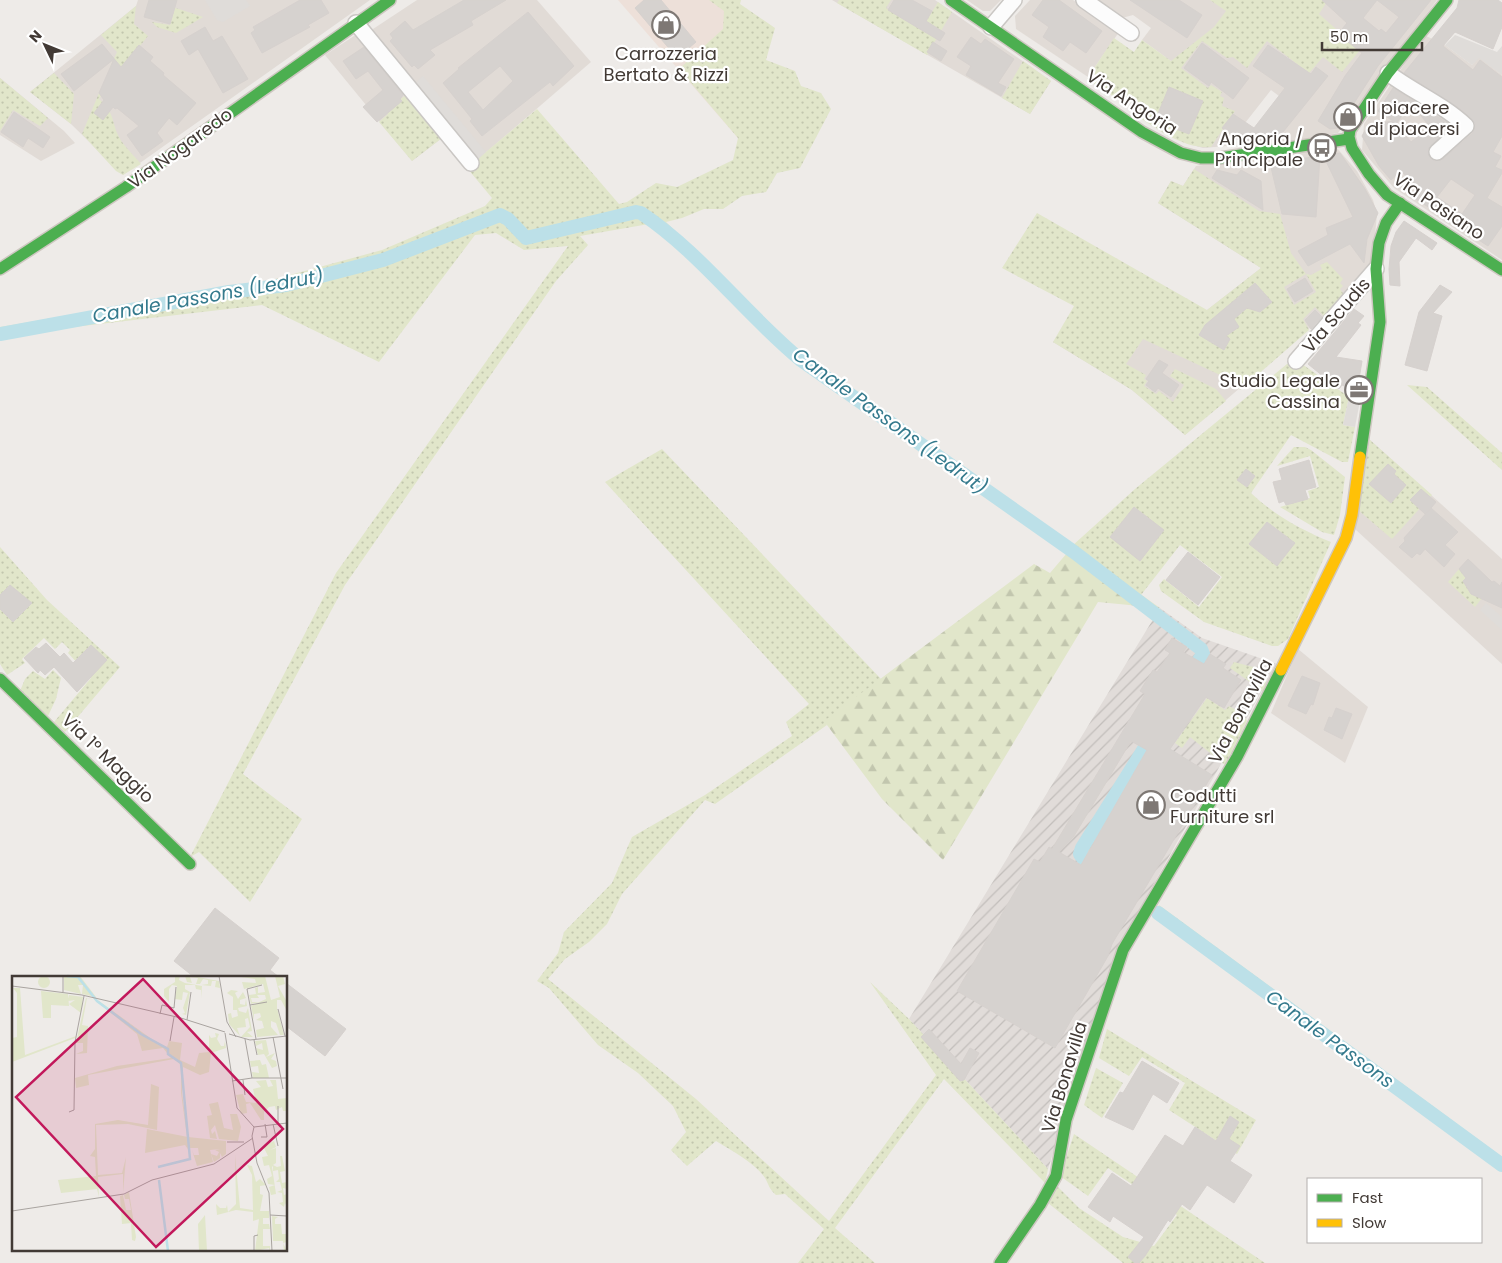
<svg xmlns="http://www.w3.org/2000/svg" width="1502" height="1263" viewBox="0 0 1502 1263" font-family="Poppins,sans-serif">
	<defs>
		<pattern id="industrial-furrows" width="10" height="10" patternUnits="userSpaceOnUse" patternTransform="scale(1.25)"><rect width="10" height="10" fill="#e1dcd9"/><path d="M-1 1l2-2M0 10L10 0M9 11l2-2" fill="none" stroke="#c2bebb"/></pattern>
		<pattern id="grass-dots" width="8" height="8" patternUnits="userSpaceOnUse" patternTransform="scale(1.25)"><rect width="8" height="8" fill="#e1e6ca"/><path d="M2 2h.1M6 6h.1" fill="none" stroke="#c2c6ae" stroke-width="1.8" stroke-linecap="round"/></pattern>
		<pattern id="forest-firs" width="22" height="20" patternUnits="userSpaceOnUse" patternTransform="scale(1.25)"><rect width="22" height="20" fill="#e1e6ca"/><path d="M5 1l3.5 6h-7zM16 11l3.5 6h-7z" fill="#c2c6ae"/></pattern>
	</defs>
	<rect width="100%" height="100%" fill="#eeebe8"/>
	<g fill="#e1dbd6">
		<path d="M 138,0 L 370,0 L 123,175 L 71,124 L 30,92 L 136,6 Z"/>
		<path d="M 417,0 L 537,0 L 591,62 L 476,161 L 374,34 L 373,29 Z"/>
		<path d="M 832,0 L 935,0 L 1051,81 L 1030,114 Z"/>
		<path d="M 967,0 L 1001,0 L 990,11 L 983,11 Z"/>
		<path d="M 1030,0 L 1073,0 L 1119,32 L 1088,77 L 1016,29 L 1015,16 Z"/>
		<path d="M 1097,0 L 1437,0 L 1338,133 L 1237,150 L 1279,96 L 1271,90 L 1227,146 L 1203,148 L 1186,143 L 1137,116 L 1157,72 L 1171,61 L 1142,40 L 1151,28 L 1133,15 L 1122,18 Z"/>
		<path d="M 357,34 L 442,138 L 412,161 L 325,55 Z"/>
		<path d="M 1424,35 L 1445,45 L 1472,65 L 1479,57 L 1502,75 L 1502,260 L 1394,188 L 1362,150 L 1364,124 Z"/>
		<path d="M 0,78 L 64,131 L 75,143 L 41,161 L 0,135 Z"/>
		<path d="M 1336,147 L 1357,171 L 1373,200 L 1377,214 L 1372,267 L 1331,310 L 1185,435 L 1132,390 L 1053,342 L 1207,310 L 1261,268 L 1158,203 L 1171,181 L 1183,186 L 1196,166 Z"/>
		<path d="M 1370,440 L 1502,559 L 1502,664 L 1355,529 Z"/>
		<path d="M 1298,649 L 1368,707 L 1345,763 L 1271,713 Z"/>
	</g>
	<path fill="#ede0d9" d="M 618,0 L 719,0 L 765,31 L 738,138 Z"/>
	<path fill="url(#industrial-furrows)" d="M 1160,608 L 1202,638 L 1277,664 L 1120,944 L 1048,1169 L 909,1019 Z"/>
	<g fill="url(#grass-dots)" fill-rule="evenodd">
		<path d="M 709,0 L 741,0 L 740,4 L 775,28 L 766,60 L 795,71 L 801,86 L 821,93 L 831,109 L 800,168 L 777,173 L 766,192 L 742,196 L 723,209 L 704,209 L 682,218 L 666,222 L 805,357 L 1072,546 L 1135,489 L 1287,364 L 1302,364 L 1349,397 L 1343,425 L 1355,427 L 1348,462 L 1342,462 L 1291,435 L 1251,493 C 1274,515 1302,530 1331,542 L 1288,639 L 1278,646 L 1272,646 L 1204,622 L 1161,591 L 1159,585 L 1164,579 L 1199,607 L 1222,577 L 1180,545 L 1141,595 L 1073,546 L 1068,552 L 800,365 L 670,239 L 649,224 L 580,236 L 588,245 L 556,281 L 345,585 L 243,774 L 302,819 L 250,902 L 199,852 L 190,857 L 336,573 L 568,246 L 524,250 L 496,233 L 475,235 L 379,362 L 262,305 L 74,327 L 0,340 L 0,327 L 268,281 L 382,250 L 485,206 L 492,198 L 467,168 L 537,109 L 619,204 L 627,202 L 656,183 L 677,187 L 733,160 L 738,138 L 679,69 L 723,29 L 724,11 Z"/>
		<path d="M 839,0 L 891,0 L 886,8 L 921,30 L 938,2 L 952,12 L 927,55 L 837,3 Z"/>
		<path d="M 1210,0 L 1328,0 L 1319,14 L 1360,50 L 1342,72 L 1323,57 L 1309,73 L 1267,41 L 1247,68 L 1233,57 L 1227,58 L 1202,41 L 1181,68 L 1208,88 L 1211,85 L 1222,92 L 1220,96 L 1224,98 L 1222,106 L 1235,111 L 1211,147 C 1184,149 1159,130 1137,116 L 1141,107 L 1125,98 L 1122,102 L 1087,79 L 1114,38 L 1134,52 L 1142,40 L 1171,61 L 1214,27 L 1226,11 Z"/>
		<path d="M 136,6 L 134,24 L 148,36 L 117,74 L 110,67 L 117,52 L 101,35 Z"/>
		<path d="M 175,8 L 179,9 L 203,17 L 176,33 L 157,27 L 152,22 L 170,25 Z"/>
		<path d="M 1023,61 L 1051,81 L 1030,114 L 1002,98 Z"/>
		<path d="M 54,73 L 74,94 L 71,124 L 30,92 Z"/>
		<path d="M 0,78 L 48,118 L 40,126 L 13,110 L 0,131 Z"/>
		<path d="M 99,93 L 101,96 L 99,99 C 112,109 112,119 117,133 C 121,144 134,155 141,164 L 123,175 L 116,171 L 82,134 Z"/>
		<path d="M 407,94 L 442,138 L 412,161 L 379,122 L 388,114 L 383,109 L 393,105 Z"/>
		<path d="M 1194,169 L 1259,211 L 1280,214 L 1291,253 L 1306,274 L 1311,275 L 1322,269 L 1320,265 L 1327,262 L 1343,279 L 1340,283 L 1343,286 L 1340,289 L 1345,296 L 1324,316 L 1315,307 L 1303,319 L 1309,330 L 1240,390 L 1233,381 L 1143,339 L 1126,364 L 1146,375 L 1144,379 L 1147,381 L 1144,386 L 1156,394 L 1159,391 L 1173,402 L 1184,385 L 1170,376 L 1175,369 L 1216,389 L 1226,401 L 1185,435 L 1132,390 L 1053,342 L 1074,306 L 1002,268 L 1037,213 L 1207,310 L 1261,268 L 1158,203 L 1171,181 L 1183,186 ZM 1306,274 L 1316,292 L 1294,305 L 1284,287 Z"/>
		<path d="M 1407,385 L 1427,387 L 1502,453 L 1502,470 Z"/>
		<path d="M 1370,440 L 1432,495 L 1392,539 L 1358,510 Z"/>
		<path d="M 1294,447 L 1305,447 L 1311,450 L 1345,477 L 1340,515 L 1334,535 L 1322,532 L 1280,507 L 1310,498 L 1308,491 L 1319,487 L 1310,456 L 1277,466 Z"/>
		<path d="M 662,449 L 881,679 L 825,721 L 827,725 L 715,804 L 705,800 L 622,894 L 607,924 L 589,942 L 565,959 L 548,979 L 696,1099 L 829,1221 L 936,1075 L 870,982 L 909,1019 L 1048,1169 L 1045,1183 L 944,1079 L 835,1228 L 875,1263 L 798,1263 L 824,1229 L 785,1194 L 776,1195 C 769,1189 769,1185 765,1178 C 754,1162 732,1151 716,1141 L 687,1166 L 671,1150 L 686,1132 L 673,1106 L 638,1073 L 598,1045 L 549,988 L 537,981 L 558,953 L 564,932 L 612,883 L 632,837 L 705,795 L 792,736 L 786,722 L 809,704 L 605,482 Z"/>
		<path d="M 0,547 L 47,600 L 120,667 L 65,732 L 54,722 L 91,678 L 68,653 L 70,650 L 62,642 L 55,649 L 44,638 L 22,659 L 25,663 L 7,675 L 0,664 Z"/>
		<path d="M 1459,569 L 1466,578 L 1463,581 L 1471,594 L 1482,598 L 1475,607 L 1448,582 Z"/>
		<path d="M 1234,662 L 1268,671 L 1264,692 L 1230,668 Z"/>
		<path d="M 53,670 L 61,678 L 56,699 L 48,716 L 20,691 L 25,679 L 33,671 L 45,679 Z"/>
		<path d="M 1207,698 L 1225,710 L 1229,706 L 1243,714 L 1247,721 L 1225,765 L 1190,737 L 1182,748 L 1175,743 Z"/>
		<path d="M 1159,905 L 1502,1157 L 1502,1169 L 1154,915 Z"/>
		<path d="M 1107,1029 L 1256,1120 L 1237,1154 L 1169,1110 L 1185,1083 L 1142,1057 L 1129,1076 L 1099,1058 Z"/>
		<path d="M 1096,1068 L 1123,1083 L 1102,1118 L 1084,1105 Z"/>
		<path d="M 1074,1134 L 1265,1263 L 1123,1263 L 1048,1203 L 1056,1185 L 1079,1208 L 1123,1237 L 1154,1246 L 1177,1215 L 1108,1168 L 1088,1196 L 1060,1176 Z"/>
	</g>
	<path fill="url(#forest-firs)" d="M 1073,546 L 1160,608 L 1098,602 L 943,860 L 882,799 L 824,721 L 1034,564 L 1050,573 Z"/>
	<g fill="#dfdcd9">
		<path d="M 205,0 L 246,0 L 250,6 L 223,22 L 217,20 Z"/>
		<path d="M 1455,35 L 1497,52 L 1502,46 L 1502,75 L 1479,58 L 1472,65 L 1445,45 Z"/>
		<path d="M 423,76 L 486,152 L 476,161 L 415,83 Z"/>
		<path d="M 1349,397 L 1360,401 L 1355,427 L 1343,425 Z"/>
		<path d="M 1486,603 L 1502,617 L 1502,630 L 1480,610 Z"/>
	</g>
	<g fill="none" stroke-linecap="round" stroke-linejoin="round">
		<g stroke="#bce0e8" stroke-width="14">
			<path d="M 0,334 L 229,292 L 286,285 L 383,260 L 500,215 L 508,219 L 526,238 L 636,212 L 641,213 C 701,253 745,314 801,360 L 1074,552 L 1201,649 L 1203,654 L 1189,676"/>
			<path d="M 1083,858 L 1080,854 L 1082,848 L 1154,733"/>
			<path d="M 1158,913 L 1502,1165"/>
		</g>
	</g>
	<g fill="#d6d2cf" stroke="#d6d1ce" fill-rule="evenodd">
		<path d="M 149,0 L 177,0 L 170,24 L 144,17 Z"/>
		<path d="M 300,0 L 321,0 L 329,13 L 308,25 L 310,27 L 262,53 L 251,33 L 255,30 L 253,27 Z"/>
		<path d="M 464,0 L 506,0 L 471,21 L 473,25 L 430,50 L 435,55 L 418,69 L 414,65 L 412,67 L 390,41 L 393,38 L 390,34 L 405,21 L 413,30 Z"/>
		<path d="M 644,0 L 661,0 L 696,42 L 677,58 L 635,8 Z"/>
		<path d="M 894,0 L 912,0 L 932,11 L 926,21 L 945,33 L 940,41 L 888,10 Z"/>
		<path d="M 1043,0 L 1059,0 L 1102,31 L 1086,53 L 1070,42 L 1063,51 L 1043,37 L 1049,27 L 1032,15 Z"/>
		<path d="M 1130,0 L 1179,0 L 1202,15 L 1187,38 Z"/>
		<path d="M 1322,0 L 1377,0 L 1363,18 L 1379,31 L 1381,29 L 1386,33 L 1399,17 L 1377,0 L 1431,0 L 1378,66 L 1338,128 L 1330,129 L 1318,121 L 1345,76 L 1362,53 L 1338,34 L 1347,23 Z"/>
		<path d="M 1459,0 L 1498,0 L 1502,3 L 1502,27 L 1493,49 L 1455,32 L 1443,46 L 1473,70 L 1480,60 L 1502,77 L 1502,136 L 1493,152 L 1501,156 L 1495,167 L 1502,170 L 1502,173 L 1487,198 L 1502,207 L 1502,226 L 1488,246 L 1413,197 L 1420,189 L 1401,171 L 1391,180 L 1379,166 L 1362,136 L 1368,125 L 1393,121 L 1378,111 L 1393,88 L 1452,126 L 1428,149 L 1428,154 L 1434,161 L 1443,159 L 1473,133 L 1475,123 L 1463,111 L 1404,73 L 1457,8 ZM 1411,103 L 1430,127 L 1411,142 L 1394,122 L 1396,124 ZM 1451,179 L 1475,195 L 1462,214 L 1437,197 Z"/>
		<path d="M 528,12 L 574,66 L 553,86 L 550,82 L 482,136 L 470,121 L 472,119 L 443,83 L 459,69 L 458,68 ZM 500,66 L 513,81 L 483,110 L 468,92 Z"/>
		<path d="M 205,27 L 213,41 L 222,36 L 248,79 L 223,93 L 198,49 L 189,55 L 181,41 Z"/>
		<path d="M 971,37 L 981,44 L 985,39 L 1014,59 L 998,83 L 1006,87 L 1001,96 L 966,75 L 971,66 L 957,57 Z"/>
		<path d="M 933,42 L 947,51 L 941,61 L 927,52 Z"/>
		<path d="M 1202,43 L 1249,78 L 1233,99 L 1211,82 L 1209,86 L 1184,68 Z"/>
		<path d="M 102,44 L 121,67 L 139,45 L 153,57 L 150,61 L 164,73 L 163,75 L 196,103 L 177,125 L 169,118 L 157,133 L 163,141 L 142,156 L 127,135 L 139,126 L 117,108 L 115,109 L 113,107 L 103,120 L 94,113 L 104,100 L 99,93 L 114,59 L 74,91 L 61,74 Z"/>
		<path d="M 1268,45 L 1311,74 L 1316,67 L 1328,76 L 1279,137 L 1241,142 L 1222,128 L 1233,114 L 1254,128 L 1285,88 L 1253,66 Z"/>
		<path d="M 364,47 L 403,95 L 400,99 L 402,101 L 377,122 L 363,107 L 383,90 L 368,71 L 356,79 L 343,61 Z"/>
		<path d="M 1169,87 L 1203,101 L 1189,134 L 1155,121 Z"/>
		<path d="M 14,112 L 50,137 L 43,148 L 28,138 L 23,147 L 1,132 Z"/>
		<path d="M 1340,153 L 1365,189 L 1378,213 L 1367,239 L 1364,263 L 1350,244 L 1308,266 L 1298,251 L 1328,235 L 1326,228 L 1353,217 L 1323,155 Z"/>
		<path d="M 1320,156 L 1316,217 L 1282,214 L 1270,163 Z"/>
		<path d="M 1217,170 L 1237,175 L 1241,170 L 1261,181 L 1263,210 L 1212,178 Z"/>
		<path d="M 1404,221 L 1437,243 L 1432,250 L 1416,238 L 1399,262 L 1400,286 L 1390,285 L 1389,269 L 1391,246 L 1396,232 Z"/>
		<path d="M 1305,278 L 1313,291 L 1295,302 L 1287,289 Z"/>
		<path d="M 1255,283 L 1272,302 L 1260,312 L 1247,308 L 1234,319 L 1239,327 L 1226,336 L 1230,339 L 1224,350 L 1199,335 L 1205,325 Z"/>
		<path d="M 1440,285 L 1452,292 L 1433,313 L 1442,316 L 1427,371 L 1405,365 L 1419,312 Z"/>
		<path d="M 1354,309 L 1364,316 L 1358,323 L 1361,325 L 1336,357 L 1362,361 L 1357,391 L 1342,385 L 1339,389 L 1308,364 Z"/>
		<path d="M 1315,310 L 1322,317 L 1311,329 L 1305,320 Z"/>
		<path d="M 1159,360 L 1168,365 L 1162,373 L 1179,385 L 1171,397 L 1158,388 L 1155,392 L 1146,385 L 1149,381 L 1146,379 Z"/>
		<path d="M 1309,460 L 1316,487 L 1305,490 L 1308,499 L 1286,505 L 1284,501 L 1279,503 L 1273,482 L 1282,480 L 1279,469 Z"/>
		<path d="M 1388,464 L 1396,471 L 1394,474 L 1406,485 L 1391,503 L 1369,484 Z"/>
		<path d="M 1246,469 L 1255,476 L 1247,487 L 1237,480 Z"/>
		<path d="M 1421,489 L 1436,502 L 1431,508 L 1458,532 L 1445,545 L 1455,554 L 1444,567 L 1425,549 L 1420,555 L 1417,553 L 1412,558 L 1399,547 L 1405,541 L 1404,538 L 1430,509 L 1425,514 L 1410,500 Z"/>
		<path d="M 1134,507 L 1164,530 L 1140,561 L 1110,537 Z"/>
		<path d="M 1267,522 L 1295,543 L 1277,566 L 1249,544 Z"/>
		<path d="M 1188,552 L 1220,577 L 1198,605 L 1166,580 Z"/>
		<path d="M 1468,559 L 1492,582 L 1494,581 L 1500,586 L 1502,582 L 1502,608 L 1471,594 L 1463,581 L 1466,578 L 1459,569 Z"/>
		<path d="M 10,585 L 32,603 L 13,622 L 0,609 L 0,595 Z"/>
		<path d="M 1172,638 L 1187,647 L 1183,652 L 1204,664 L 1210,654 L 1226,664 L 1223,668 L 1241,680 L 1224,708 L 1206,697 L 1170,749 L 1212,775 L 1112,944 L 1108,956 L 1055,1048 L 957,991 L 1034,859 L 1040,862 L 1049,847 L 1052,849 L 1145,694 L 1140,691 L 1153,670 L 1157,672 L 1170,653 L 1165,650 ZM 1131,741 L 1147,750 L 1081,865 L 1059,852 L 1074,836 Z"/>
		<path d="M 46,643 L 60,657 L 64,653 L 73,663 L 91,645 L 107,660 L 77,692 L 54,667 L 45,675 L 40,670 L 38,673 L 24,658 L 36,647 L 39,649 Z"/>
		<path d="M 1302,676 L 1320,683 L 1313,705 L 1311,704 L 1306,714 L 1288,706 Z"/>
		<path d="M 1336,708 L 1352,714 L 1342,739 L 1324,730 L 1329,717 L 1332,718 Z"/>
		<path d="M 215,908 L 279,958 L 270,970 L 279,977 L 194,977 L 174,961 Z"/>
		<path d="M 286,983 L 346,1029 L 325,1056 L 286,1026 Z"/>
		<path d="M 929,1029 L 961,1064 L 970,1048 L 979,1053 L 964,1080 L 960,1081 L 921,1037 Z"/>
		<path d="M 1142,1061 L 1179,1083 L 1167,1103 L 1153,1094 L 1133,1130 L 1105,1117 L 1120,1092 L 1123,1093 Z"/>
		<path d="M 1230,1116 L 1239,1122 L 1229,1139 L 1240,1146 L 1230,1161 L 1252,1175 L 1234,1203 L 1207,1185 L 1190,1210 L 1182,1204 L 1170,1222 L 1168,1220 L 1145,1256 L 1139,1263 L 1135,1263 L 1128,1257 L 1144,1237 L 1113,1216 L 1110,1222 L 1088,1207 L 1112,1173 L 1131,1186 L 1165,1135 L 1183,1146 L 1195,1127 L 1216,1141 Z"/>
	</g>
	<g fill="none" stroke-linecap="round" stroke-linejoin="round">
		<defs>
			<g id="street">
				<path d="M 1084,0 L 1131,33"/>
				<path d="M 356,23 L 471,163"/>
				<path d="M 991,27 L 1014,0"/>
				<path d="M 1388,73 C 1413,92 1443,104 1466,126 L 1437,152"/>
				<path d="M 1296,361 L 1376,269"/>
			</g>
			<g id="fast">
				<path d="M 951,0 L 1142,132 L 1181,153 L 1201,158 L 1220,158 L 1349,139"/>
				<path d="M 1447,0 L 1388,73 L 1350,130 L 1349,137 L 1352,148 L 1369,174 L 1387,195 L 1502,270"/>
				<path d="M 0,269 L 126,187 L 390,0"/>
				<path d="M 1360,457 L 1380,322 L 1376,269 L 1379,243 L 1386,223 L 1400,203"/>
				<path d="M 0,679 L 190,864"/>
				<path d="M 1000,1263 L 1040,1205 L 1056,1176 L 1066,1120 L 1123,950 L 1237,757 L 1281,670"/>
			</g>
			<path id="slow" d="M 1281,670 L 1346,538 L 1352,515 L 1360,457"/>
		</defs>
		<use href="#street" stroke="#cac7c4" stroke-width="18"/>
		<use href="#fast" stroke="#cec7c1" stroke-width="14"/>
		<use href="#slow" stroke="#cec7c1" stroke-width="14"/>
		<use href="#street" stroke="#fcfcfc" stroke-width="15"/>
		<use href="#fast" stroke="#4caf50" stroke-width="11"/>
		<use href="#slow" stroke="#ffc107" stroke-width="11"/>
	</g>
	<defs>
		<symbol id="shop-ring" viewBox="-11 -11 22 22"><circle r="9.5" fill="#fff" stroke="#7e7874" stroke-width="1.5"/><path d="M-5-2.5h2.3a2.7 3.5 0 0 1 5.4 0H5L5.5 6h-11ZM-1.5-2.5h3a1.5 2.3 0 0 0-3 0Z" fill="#7e7874"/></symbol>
		<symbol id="bus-ring" viewBox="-11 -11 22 22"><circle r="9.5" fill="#fff" stroke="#7e7874" stroke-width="1.5"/><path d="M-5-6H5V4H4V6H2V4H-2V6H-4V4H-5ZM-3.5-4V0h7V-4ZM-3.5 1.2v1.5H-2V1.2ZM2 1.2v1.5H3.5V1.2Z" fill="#7e7874"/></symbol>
		<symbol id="office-ring" viewBox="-11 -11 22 22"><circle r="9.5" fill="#fff" stroke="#7e7874" stroke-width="1.5"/><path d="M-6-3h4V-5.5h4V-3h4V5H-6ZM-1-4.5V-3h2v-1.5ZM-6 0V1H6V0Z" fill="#7e7874"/></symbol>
	</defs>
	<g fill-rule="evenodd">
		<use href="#shop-ring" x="650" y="9" width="32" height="32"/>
		<use href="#shop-ring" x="1332" y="101" width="32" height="32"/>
		<use href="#bus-ring" x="1306" y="132" width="32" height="32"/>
		<use href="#office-ring" x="1343" y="374" width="32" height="32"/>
		<use href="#shop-ring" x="1135" y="789" width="32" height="32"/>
	</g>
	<g text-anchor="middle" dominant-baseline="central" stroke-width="4.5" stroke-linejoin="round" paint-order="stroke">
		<g font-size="18" fill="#423a35" stroke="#fff" text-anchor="start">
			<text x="666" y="53" text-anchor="middle">Carrozzeria<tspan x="666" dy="21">Bertato &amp; Rizzi</tspan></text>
			<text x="1367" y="107">Il piacere<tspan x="1367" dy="21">di piacersi</tspan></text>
			<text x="1303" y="138" text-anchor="end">Angoria /<tspan x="1303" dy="21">Principale</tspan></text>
			<text x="1340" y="380" text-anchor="end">Studio Legale<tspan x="1340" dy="21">Cassina</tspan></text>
			<text x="1170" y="795">Codutti<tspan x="1170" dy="21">Furniture srl</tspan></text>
		</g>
		<g font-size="18" fill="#423a35" stroke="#fff">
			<text transform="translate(1132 102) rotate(33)">Via Angoria</text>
			<text transform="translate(180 148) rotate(-36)">Via Nogaredo</text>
			<text transform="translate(1439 206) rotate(34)">Via Pasiano</text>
			<text transform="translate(1336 315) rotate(-49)">Via Scudis</text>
			<text transform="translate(1240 711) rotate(-62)">Via Bonavilla</text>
			<text transform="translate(108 758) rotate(44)">Via 1° Maggio</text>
			<text transform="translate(1064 1077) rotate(-73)">Via Bonavilla</text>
		</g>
		<g font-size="19" font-style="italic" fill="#347a8d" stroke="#fff">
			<text transform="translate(208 296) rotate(-10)">Canale Passons (Ledrut)</text>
			<text transform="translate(890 421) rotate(36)">Canale Passons (Ledrut)</text>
			<text transform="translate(1330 1039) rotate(36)">Canale Passons</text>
		</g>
	</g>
	<g transform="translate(12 976)">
		<rect width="275" height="275" fill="#eeebe8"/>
		<path d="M26 6a6 6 0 1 1 12 0a6 6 0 1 1-12 0ZM 52,0 L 68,0 L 84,21 L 70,18 L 71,9 L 66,9 L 69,18 L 52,14 ZM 163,0 L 168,0 L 167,4 L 173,7 L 190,10 L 189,22 L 189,14 L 184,13 L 183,9 L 173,9 L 173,13 L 178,16 L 174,39 L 170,38 L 173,37 L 171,32 L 176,17 L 171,16 L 170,24 L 163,23 L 165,10 L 160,9 L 157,13 L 157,26 L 152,20 L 152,13 L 163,6 ZM 173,0 L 180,0 L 207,5 L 208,12 L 203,11 L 204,5 L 200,5 L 199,10 L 189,9 L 196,8 L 196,4 L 191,3 L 188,8 L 184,8 L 186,2 L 178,1 L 180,7 L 175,6 ZM 244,0 L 253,0 L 259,24 L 268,21 L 263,0 L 271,0 L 273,8 L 266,10 L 275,26 L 275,35 L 269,24 L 265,24 L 265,32 L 272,59 L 268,59 L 264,47 L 259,45 L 259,51 L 266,59 L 245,61 L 244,54 L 252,52 L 250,45 L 244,44 L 249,41 L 248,37 L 242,38 L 242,44 L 239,30 L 254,23 L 253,19 L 245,19 L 247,22 L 239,22 L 240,26 L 247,26 L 239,28 L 237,19 L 244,18 L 243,12 L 246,11 L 246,17 L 253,16 L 251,8 L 232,13 L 230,6 L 244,7 L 243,3 L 229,1 ZM 1,12 L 8,12 L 13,79 L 64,60 L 63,62 L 0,86 L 0,62 L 5,61 L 5,17 ZM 219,14 L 226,15 L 223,17 L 226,23 L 231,16 L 234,22 L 228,24 L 228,28 L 233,29 L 234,23 L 235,30 L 226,32 L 227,35 L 234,37 L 236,32 L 240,55 L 235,56 L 241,61 L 229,61 L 238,51 L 236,42 L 233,43 L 234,51 L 225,52 L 228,60 L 217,48 L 216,38 L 219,37 L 220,42 L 226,40 L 225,34 L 221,34 L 221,21 L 215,17 ZM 29,15 L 56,18 L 57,30 L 39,29 L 39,42 L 31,42 ZM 57,19 L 71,21 L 69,37 L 57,28 L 63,24 L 56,25 ZM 74,22 L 87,25 L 141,64 L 155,71 L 157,65 L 170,67 L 168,84 L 183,91 L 187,77 L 197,76 L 197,59 L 199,62 L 204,61 L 203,57 L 207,58 L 205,63 L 209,70 L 212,70 L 213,65 L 214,72 L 199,77 L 197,96 L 188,99 L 171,91 L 170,117 L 176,161 L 214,165 L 214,178 L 210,181 L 208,177 L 208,182 L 202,186 L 199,178 L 205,180 L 207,176 L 203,174 L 208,173 L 198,174 L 201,186 L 185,190 L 180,174 L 182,179 L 187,179 L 186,172 L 178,172 L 175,161 L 169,117 L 169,89 L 162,83 L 76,99 L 77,109 L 64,112 L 63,102 L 105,90 L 159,82 L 151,72 L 130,75 L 125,58 L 83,24 L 75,22 L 70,49 L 76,50 L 75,77 L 64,78 L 71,75 L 71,67 L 64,67 ZM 254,64 L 257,78 L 254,81 L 263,77 L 259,83 L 264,85 L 265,90 L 260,92 L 252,78 L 246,79 L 244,72 L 251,74 L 250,67 L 244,70 L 243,65 ZM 248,84 L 250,89 L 254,88 L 257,102 L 241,102 L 240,96 L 247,97 L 246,90 L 239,91 L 238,85 ZM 254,104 L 256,111 L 261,110 L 258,104 L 264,104 L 266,123 L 275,122 L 275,135 L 271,135 L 270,131 L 264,134 L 263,130 L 257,131 L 252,136 L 252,144 L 249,144 L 238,127 L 234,128 L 235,137 L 229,138 L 224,119 L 231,118 L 234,126 L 244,127 L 241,113 L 249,111 L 244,105 ZM 139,108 L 147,111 L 145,154 L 116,148 L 84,149 L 86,199 L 110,197 L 114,181 L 111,217 L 111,198 L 86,201 L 87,221 L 85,213 L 49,217 L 46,204 L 84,200 L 83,181 L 78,180 L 83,173 L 83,148 L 106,144 L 136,149 ZM 206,126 L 212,152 L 221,154 L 218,138 L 225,138 L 229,151 L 226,165 L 207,163 L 203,149 L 199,154 L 200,158 L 203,155 L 205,163 L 198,162 L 195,140 L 200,139 L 197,128 ZM 262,165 L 264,171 L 258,174 L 264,172 L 264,187 L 261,189 L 265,191 L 269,190 L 268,180 L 270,180 L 273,195 L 268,196 L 270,207 L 275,206 L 275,213 L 271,212 L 272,219 L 275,218 L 275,231 L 273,227 L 272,231 L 267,227 L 271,226 L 270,217 L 265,216 L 270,214 L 268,206 L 264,206 L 267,203 L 266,194 L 261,195 L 261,190 L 260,191 L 264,218 L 259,219 L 257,211 L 263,209 L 256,208 L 255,203 L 260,200 L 257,189 L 252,190 L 250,181 L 256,180 L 251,170 ZM 223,179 L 228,232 L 241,234 L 240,199 L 235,189 L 240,190 L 244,206 L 248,203 L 254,209 L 248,210 L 248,218 L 251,219 L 248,235 L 257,235 L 257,242 L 251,242 L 251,248 L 257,248 L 258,253 L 251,253 L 251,270 L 258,270 L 258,275 L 257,272 L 243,275 L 247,243 L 241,245 L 241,236 L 224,234 L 205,239 L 204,228 L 208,232 L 214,232 L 215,229 L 216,236 L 224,228 ZM 117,216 L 124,261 L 123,265 L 120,264 L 119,247 L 110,248 L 108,220 L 111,219 L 114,234 L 119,234 L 117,223 L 113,223 L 112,219 ZM 193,239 L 195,275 L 187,275 L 186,248 ZM 260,240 L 266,241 L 263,243 L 263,248 L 269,248 L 270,258 L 275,258 L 275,266 L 271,267 L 275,275 L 272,275 L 271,265 L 261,265 Z" fill="#e1e6ca"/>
		<path d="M 135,153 L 176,161 L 178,176 L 173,169 L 133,177 Z" fill="#e1e6ca"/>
		<path fill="none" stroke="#bce0e8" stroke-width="2.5" d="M 55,0 L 66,1 L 85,25 L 129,58 L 156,73 L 156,78 L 169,87 L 178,183 L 146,191M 147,204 L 156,275"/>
		<path fill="none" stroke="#a9a4a0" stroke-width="1" d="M 207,0 L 215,46 L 224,61M 0,10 L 70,19 L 169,42 L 213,56M 235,13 L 244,63M 235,13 L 250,9M 51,16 L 51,0M 238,29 L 255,26M 266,33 L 273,60M 148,38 L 150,29 L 162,32 L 164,11M 175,44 L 179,16M 213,57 L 225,132 L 242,151M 217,58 L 238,64 L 275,60M 261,61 L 271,113M 242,64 L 245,79M 158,65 L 162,41M 240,102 L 275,102M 231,104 L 233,119M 220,105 L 240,102 L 233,63M 266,130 L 266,148M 57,136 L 62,134 L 63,66 L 72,20M 261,148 L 266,170M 242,151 L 240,160 L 245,187 L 257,217 L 260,275M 242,151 L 275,147M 249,161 L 255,161 L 253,148M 215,166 L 232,166M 0,235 L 112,218 L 140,204 L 202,188 L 241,162M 258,239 L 275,240M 242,275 L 242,260 L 246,259"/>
		<path fill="#c2185b" fill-opacity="0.15" stroke="#c2185b" stroke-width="2.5" d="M 131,3 L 271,153 L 144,271 L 4,121 Z"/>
		<rect width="275" height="275" fill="none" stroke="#423a35" stroke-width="2.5"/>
	</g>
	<rect x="1307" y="1178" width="175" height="65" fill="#ffffff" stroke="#b3b0ae"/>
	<rect x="1317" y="1194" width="25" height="8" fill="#4caf50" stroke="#b3b0ae"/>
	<text x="1352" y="1203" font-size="15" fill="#423a35">Fast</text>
	<rect x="1317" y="1219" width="25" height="8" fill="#ffc107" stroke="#b3b0ae"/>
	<text x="1352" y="1228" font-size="15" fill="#423a35">Slow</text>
	<g transform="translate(45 45) rotate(313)" stroke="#ffffff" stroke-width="4" paint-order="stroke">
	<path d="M0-4L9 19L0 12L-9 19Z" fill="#423a35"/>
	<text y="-8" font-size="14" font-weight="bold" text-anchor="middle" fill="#423a35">N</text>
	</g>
	<path d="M1322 42v8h100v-8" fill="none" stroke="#423a35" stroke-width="2.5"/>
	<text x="1330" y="42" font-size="15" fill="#423a35" stroke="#ffffff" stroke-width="4" paint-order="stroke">50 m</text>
</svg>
